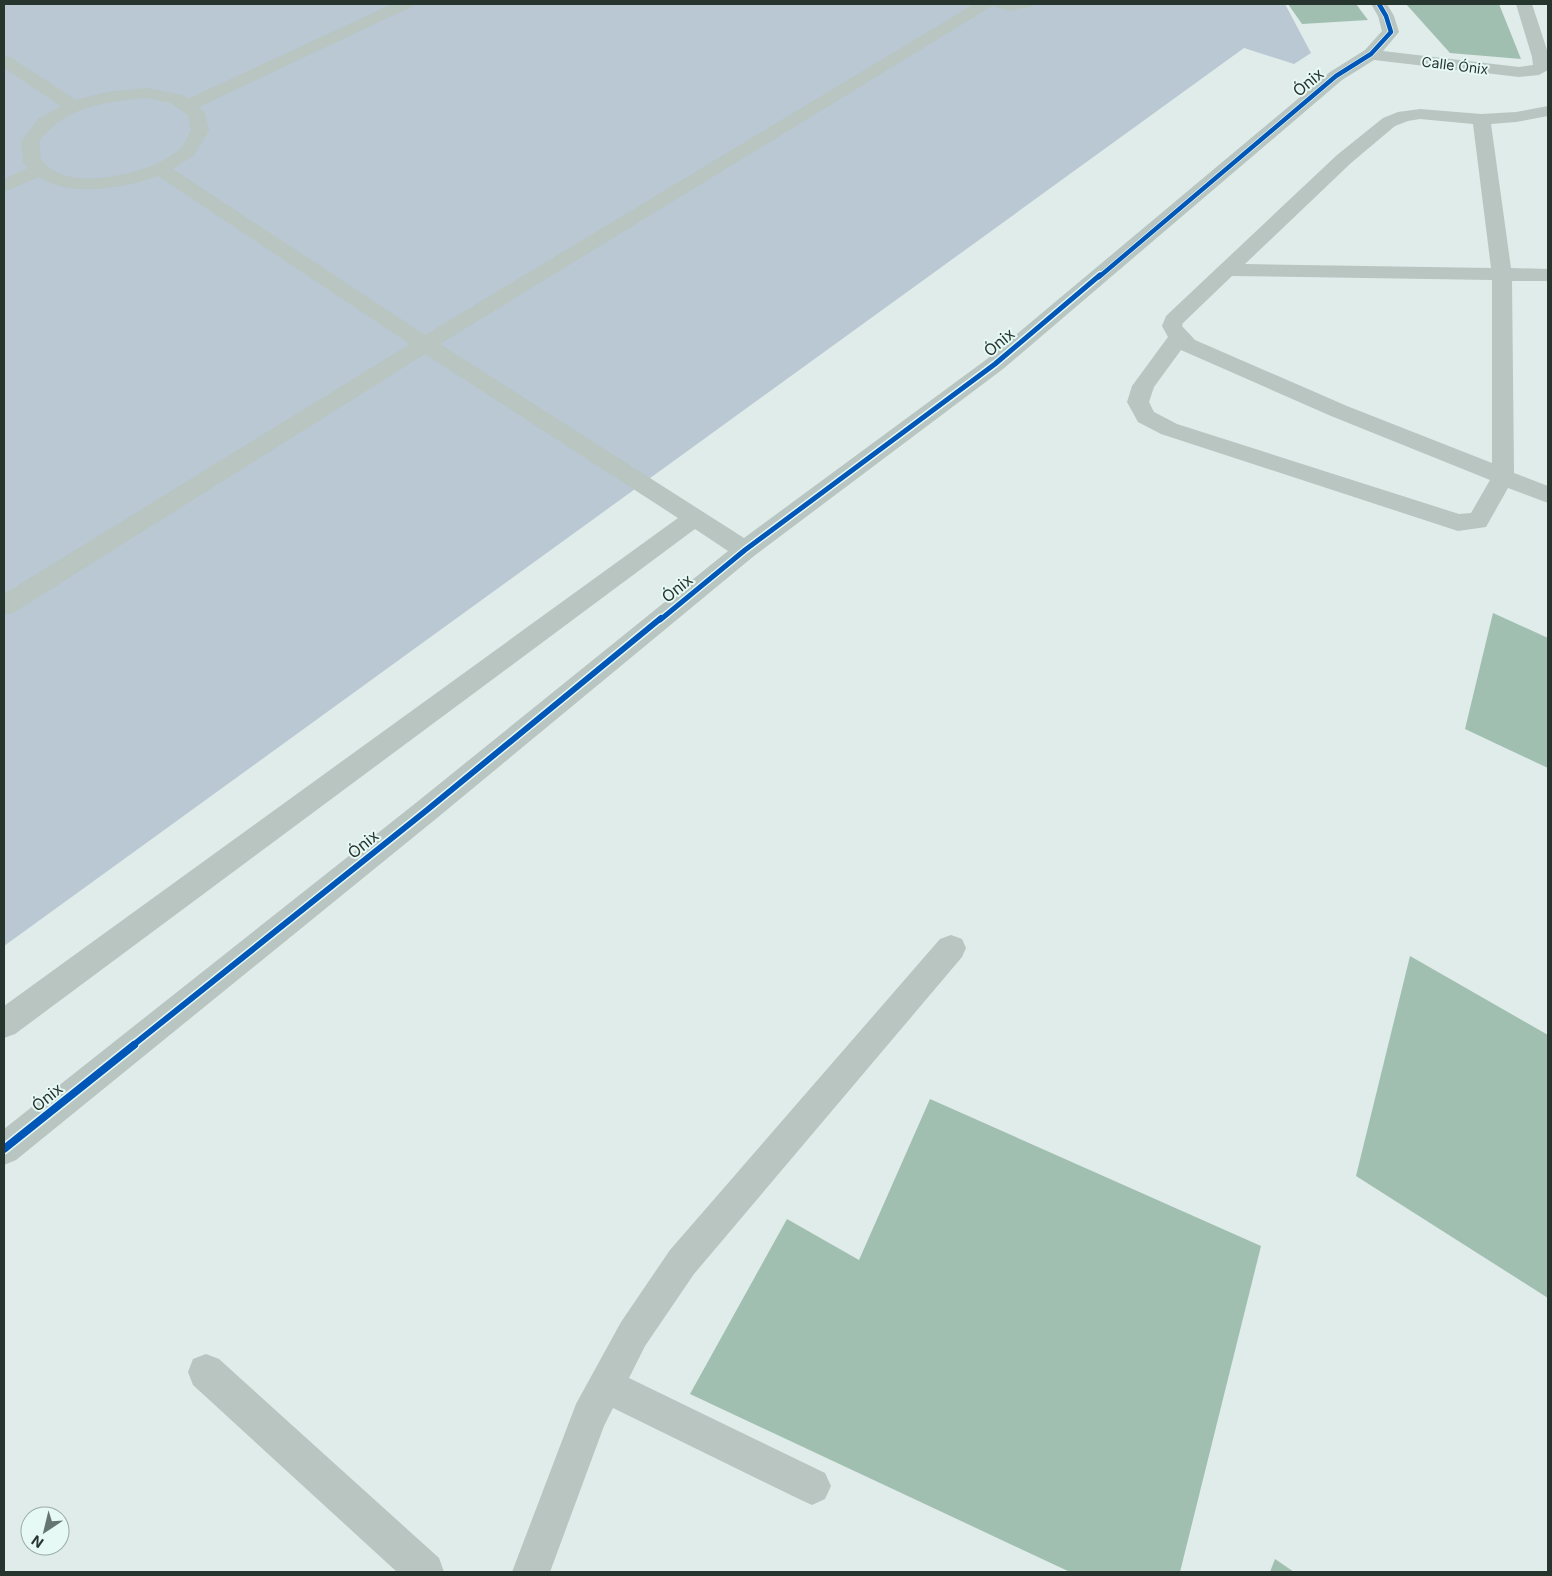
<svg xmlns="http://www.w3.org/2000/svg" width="1552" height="1576" viewBox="0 0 1552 1576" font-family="Inter,sans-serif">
	<rect width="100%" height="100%" fill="#dfece9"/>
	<path fill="#b9c8d2" d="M 4,4 L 1285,4 L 1311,53 L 1294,64 L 1244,48 L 4,946 Z"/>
	<g fill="#a1bfb1">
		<path d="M 1288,4 L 1356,4 L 1368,20 L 1302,24 Z"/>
		<path d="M 1406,4 L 1499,4 L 1521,59 L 1450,53 Z"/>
		<path d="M 1493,613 L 1548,638 L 1548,768 L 1465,729 Z"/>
		<path d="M 1410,956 L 1548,1035 L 1548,1298 L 1356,1176 Z"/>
		<path d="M 930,1099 L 1261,1246 L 1180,1572 L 1070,1572 L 690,1394 L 787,1219 L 859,1260 Z"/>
		<path d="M 1275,1559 L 1294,1572 L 1270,1572 Z"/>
	</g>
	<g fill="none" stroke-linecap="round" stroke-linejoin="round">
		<g fill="#b8c5c1" fill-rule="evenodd">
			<path d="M 392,4 L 413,4 L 411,7 L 199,107 L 205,113 L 209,131 L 194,155 L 173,169 L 425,335 L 974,4 L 1033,4 L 1031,7 L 1009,11 L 992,6 L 440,344 L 744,538 L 987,359 L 1330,72 L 1365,50 L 1382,31 L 1378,16 L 1371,4 L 1387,4 L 1394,16 L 1399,32 L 1383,51 L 1519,67 L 1533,65 L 1532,57 L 1516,4 L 1532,4 L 1548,53 L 1548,70 L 1539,75 L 1519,77 L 1374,60 L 1342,80 L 1003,369 L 754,556 L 437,818 L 16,1160 L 4,1165 L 4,1129 L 417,802 L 728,551 L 695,529 L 15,1034 L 4,1038 L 4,1006 L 678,518 L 425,354 L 13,613 L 4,615 L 4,594 L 410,344 L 158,176 C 125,188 70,198 39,177 L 4,192 L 4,179 L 28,168 L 23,162 L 21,142 L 38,119 L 61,106 L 4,68 L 4,56 L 10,57 L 76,100 L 107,92 L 146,88 L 183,95 L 188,99 ZM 146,98 L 171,103 L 188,115 L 191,131 C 188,136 185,143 181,148 C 156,172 88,188 56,172 C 50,169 46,164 41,160 L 39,142 C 64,106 105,102 146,98 Z"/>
			<path d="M 1548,106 L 1548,116 L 1516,122 L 1491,124 L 1511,268 L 1548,269 L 1548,281 L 1512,281 L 1514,473 L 1548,486 L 1548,503 L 1508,488 L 1486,527 L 1458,531 L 1161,434 L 1138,422 L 1127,402 L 1132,386 L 1168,337 L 1162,326 L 1166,316 L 1337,155 L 1383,118 L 1398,112 L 1420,109 L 1481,114 L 1516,112 ZM 1420,119 L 1473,124 L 1491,268 L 1245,264 L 1351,163 L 1395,126 L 1408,121 ZM 1232,276 L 1492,280 L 1492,463 L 1347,406 L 1195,340 L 1182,326 L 1183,323 ZM 1181,350 L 1331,416 L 1490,480 L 1471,513 L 1459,514 L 1177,424 L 1154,412 L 1149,402 L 1154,387 Z"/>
			<path d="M 951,935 L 962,939 L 966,948 L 962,957 L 694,1274 L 645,1346 L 629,1378 L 825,1473 L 831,1486 L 825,1499 L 812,1505 L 799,1499 L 613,1408 L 604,1426 L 550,1572 L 512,1572 L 576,1404 L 621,1322 L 670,1250 L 940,939 Z"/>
			<path d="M 206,1354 L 219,1359 L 439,1558 L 444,1572 L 397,1572 L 193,1385 L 188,1372 L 193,1359 Z"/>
		</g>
		<defs>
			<path id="cycleway-far3" d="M 1099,277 L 1336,76 L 1371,54 L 1391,32 L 1386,16 L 1379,4"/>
			<path id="cycleway-far2" d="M 660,620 L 745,550 L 995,364 L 1100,275"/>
			<path id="cycleway-far1" d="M 132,1046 L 427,810 L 661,618"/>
			<path id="cycleway" d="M 4,1149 L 134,1045"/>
		</defs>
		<use href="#cycleway-far3" stroke="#e6f9f5" stroke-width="6"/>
		<use href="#cycleway-far2" stroke="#e6f9f5" stroke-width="8"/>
		<use href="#cycleway-far1" stroke="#e6f9f5" stroke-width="9"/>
		<use href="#cycleway" stroke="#e6f9f5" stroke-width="11"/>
		<use href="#cycleway-far3" stroke="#0057b8" stroke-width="4.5"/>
		<use href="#cycleway-far2" stroke="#0057b8" stroke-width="5"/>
		<use href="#cycleway-far1" stroke="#0057b8" stroke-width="6"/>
		<use href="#cycleway" stroke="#0057b8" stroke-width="8"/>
	</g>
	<g text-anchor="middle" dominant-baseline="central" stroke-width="4" stroke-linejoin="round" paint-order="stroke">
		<g font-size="14" fill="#27352f" stroke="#e6f9f5">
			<text transform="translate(1455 65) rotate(7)">Calle Ónix</text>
		</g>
		<g font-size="16" fill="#27352f" stroke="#e6f9f5">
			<text transform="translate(1308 82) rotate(-40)">Ónix</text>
			<text transform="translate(999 342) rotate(-40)">Ónix</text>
			<text transform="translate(677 588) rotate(-39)">Ónix</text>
			<text transform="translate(363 844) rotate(-39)">Ónix</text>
			<text transform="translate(47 1097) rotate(-39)">Ónix</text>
		</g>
	</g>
	<rect width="1552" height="1576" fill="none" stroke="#27352f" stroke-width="10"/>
	<g transform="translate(45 1531) rotate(215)"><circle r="24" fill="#e6f9f5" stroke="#9aaba6"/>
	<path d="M0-4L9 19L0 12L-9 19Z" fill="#677570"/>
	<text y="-8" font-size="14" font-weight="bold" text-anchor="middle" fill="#27352f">N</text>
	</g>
</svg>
